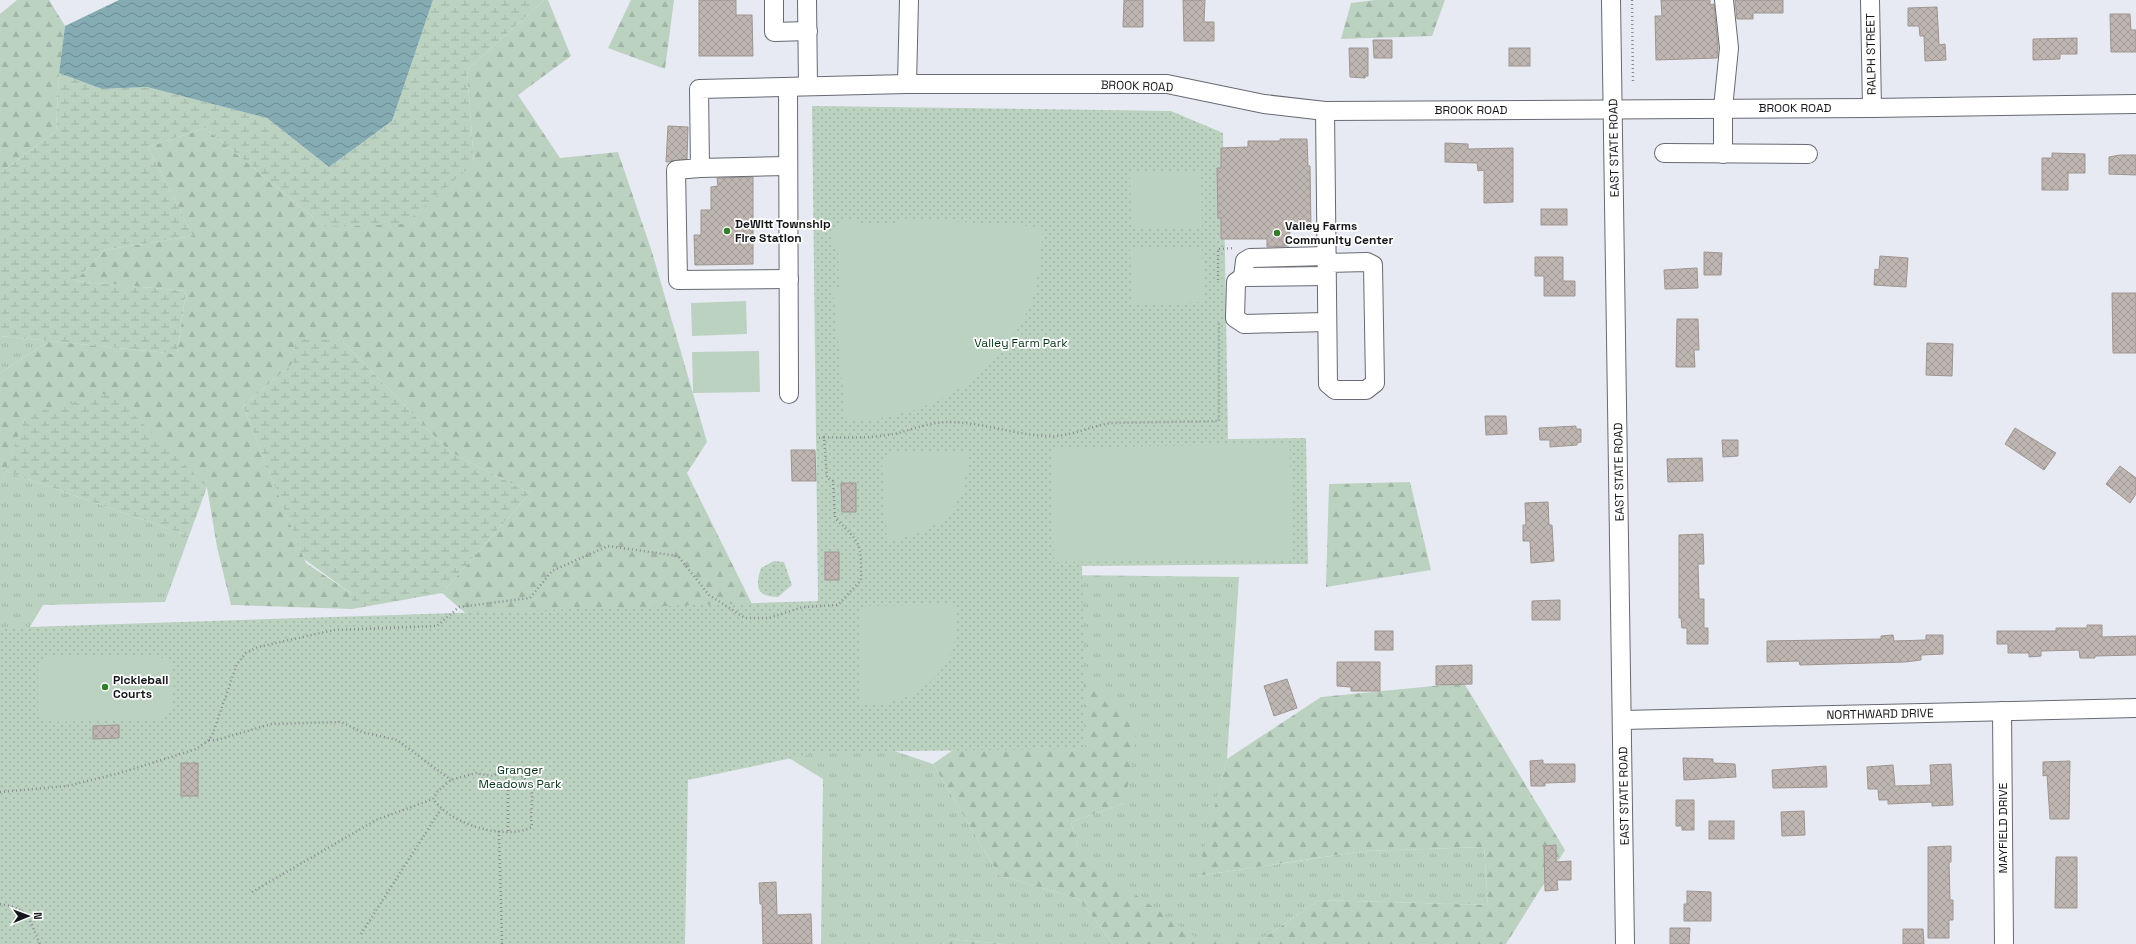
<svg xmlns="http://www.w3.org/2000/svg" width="2136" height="944" viewBox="0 0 2136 944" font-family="'Space Grotesk',sans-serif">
	<defs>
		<pattern id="grass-tufts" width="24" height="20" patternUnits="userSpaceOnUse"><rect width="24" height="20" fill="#bcd2c1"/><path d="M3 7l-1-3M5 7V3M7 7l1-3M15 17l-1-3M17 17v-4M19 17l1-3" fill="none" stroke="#a1b4a5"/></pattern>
		<pattern id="forest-firs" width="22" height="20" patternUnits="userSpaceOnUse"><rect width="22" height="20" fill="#bcd2c1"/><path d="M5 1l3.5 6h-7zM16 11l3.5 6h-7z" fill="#a1b4a5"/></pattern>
		<pattern id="wetland-marsh" width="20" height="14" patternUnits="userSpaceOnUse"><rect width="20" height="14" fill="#bcd2c1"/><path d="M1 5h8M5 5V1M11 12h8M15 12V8" fill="none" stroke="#a1b4a5"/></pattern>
		<pattern id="park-dots" width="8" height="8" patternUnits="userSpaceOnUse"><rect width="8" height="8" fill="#bcd2c1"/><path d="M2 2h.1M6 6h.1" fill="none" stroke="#a1b4a5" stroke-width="1.8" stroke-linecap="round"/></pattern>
		<pattern id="water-waves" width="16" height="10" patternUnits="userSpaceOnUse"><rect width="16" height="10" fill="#85acb3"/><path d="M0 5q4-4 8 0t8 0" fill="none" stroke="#6c8b91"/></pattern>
		<pattern id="building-cross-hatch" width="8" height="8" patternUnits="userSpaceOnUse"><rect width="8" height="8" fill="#bfb5b1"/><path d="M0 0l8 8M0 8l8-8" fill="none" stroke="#a39b98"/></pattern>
	</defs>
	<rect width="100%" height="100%" fill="#e7eaf3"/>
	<g fill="url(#grass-tufts)">
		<path d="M 0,336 L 50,341 L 0,373 Z"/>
		<path d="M 5,471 L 189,536 L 165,602 L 43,605 L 0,677 L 0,486 Z"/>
		<path d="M 1065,575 L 1239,577 L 1227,759 L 1198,876 L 1364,851 L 1484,847 L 1488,905 L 1319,900 L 1264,938 L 1202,943 L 1080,856 L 1071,822 L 1125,803 L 1072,666 Z"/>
		<path d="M 811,723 L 933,764 L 999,875 L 1079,899 L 1113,944 L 1003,944 L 951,939 L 942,944 L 821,944 L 823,779 L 776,750 Z"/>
	</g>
	<g fill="url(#forest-firs)">
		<path d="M 17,0 L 49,0 L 65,26 L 59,73 L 56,131 L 0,173 L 0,14 Z"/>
		<path d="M 544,0 L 548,0 L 571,56 L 518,95 L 560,158 L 618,152 L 652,252 L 707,442 L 687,473 L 811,723 L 483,628 L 442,593 L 530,493 L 450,452 L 341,340 L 293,363 L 243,406 L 306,563 L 352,594 L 352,609 L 231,605 L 217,547 L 207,487 L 26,415 L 0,486 L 0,373 L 50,341 L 177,354 L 186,291 L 75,281 L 105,250 L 193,236 L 148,147 L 205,128 L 325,227 L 474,163 L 467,70 Z"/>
		<path d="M 631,0 L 674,0 L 665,69 L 608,48 Z"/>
		<path d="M 1375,0 L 1445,0 L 1432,36 L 1341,39 L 1351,3 Z"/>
		<path d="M 1410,482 L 1431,570 L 1326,587 L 1329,484 Z"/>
		<path d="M 1072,666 L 1138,720 L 1125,803 L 1071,822 L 1080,855 L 1202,942 L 1264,938 L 1319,900 L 1488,905 L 1484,847 L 1364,851 L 1197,876 L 1227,759 L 1321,697 L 1464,683 L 1565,850 L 1506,944 L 1113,944 L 1079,899 L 999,875 L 933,764 Z"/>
		<path d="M 951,939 L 1003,944 L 942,944 Z"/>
	</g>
	<g fill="url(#wetland-marsh)">
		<path d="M 433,0 L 544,0 L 467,70 L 474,163 L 405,224 L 325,227 L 205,128 L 148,147 L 193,236 L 105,250 L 75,281 L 186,291 L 177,354 L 0,336 L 0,173 L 56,131 L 59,73 L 102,89 L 147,87 L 267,118 L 329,167 L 392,121 Z"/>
		<path d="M 296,339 L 341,340 L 450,452 L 530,493 L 442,593 L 352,609 L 352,594 L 304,559 L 243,406 L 293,363 Z"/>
		<path d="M 111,392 L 207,487 L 189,536 L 5,471 L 26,415 Z"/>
	</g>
	<g fill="url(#park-dots)">
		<path d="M 812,106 L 1171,111 L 1223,133 L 1228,439 L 1306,438 L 1308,564 L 1082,566 L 1085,749 L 820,752 L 688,780 L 685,944 L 0,944 L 0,628 L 818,601 Z"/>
		<path d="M 774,561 L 784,562 L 792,585 L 778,597 C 756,597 755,586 761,568 Z"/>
	</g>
	<g fill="#bcd2c1">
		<path d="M 1201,172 L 1202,228 L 1131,229 L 1130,173 Z"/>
		<path d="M 899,218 L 1043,227 C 1041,250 1040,274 1033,296 C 1006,376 928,421 846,421 L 833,289 L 839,287 L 838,251 L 833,246 L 833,229 L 843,220 L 858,219 L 863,225 L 899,224 Z"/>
		<path d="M 1202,247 L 1204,302 L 1132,304 L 1130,249 Z"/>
		<path d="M 746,301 L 747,334 L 692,336 L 691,303 Z"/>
		<path d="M 759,351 L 760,392 L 693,393 L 692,352 Z"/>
		<path d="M 1290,444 L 1292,559 L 1054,562 L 1052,448 Z"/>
		<path d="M 896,452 L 970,453 L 963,491 L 947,519 L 916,534 L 887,542 L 882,466 L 886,455 Z"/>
		<path d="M 956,605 C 965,666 919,708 860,704 L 860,615 L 868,606 Z"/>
		<path d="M 49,657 L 158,657 C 161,658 165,658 167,660 C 177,670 174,704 168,716 L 158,719 L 52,722 L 44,718 L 38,710 L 38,668 L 42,661 Z"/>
	</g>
	<path fill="url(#water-waves)" d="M 119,0 L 433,0 L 392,121 L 329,167 L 267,118 L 147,87 L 102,89 L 59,73 L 65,26 Z"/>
	<g fill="url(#building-cross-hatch)" stroke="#9f9591">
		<path d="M 699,0 L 736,0 L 736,15 L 752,15 L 753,56 L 699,56 Z"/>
		<path d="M 1124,0 L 1143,0 L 1143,27 L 1123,27 Z"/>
		<path d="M 1183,0 L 1205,0 L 1204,22 L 1214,22 L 1214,41 L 1184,41 Z"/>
		<path d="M 1661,0 L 1710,0 L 1710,5 L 1714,4 L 1718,48 L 1717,58 L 1656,60 L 1655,16 L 1662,16 Z"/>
		<path d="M 1735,0 L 1783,0 L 1783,13 L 1753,13 L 1753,19 L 1737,19 Z"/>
		<path d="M 1937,7 L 1939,45 L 1945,44 L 1946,60 L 1925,61 L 1924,36 L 1920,36 L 1919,26 L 1908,26 L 1908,8 Z"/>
		<path d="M 2110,14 L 2130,14 L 2131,30 L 2136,30 L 2136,52 L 2111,52 Z"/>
		<path d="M 2077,38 L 2077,54 L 2060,54 L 2060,59 L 2033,60 L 2033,39 Z"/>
		<path d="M 1373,40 L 1392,40 L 1392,58 L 1374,58 Z"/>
		<path d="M 1349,48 L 1368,48 L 1368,76 L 1365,76 L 1365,78 L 1350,77 Z"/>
		<rect x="1509" y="48" width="21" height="18"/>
		<path d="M 668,126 L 688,127 L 687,159 L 666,162 Z"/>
		<path d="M 1280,139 L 1307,139 L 1308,166 L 1310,166 L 1311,229 L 1290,230 L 1289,246 L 1267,247 L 1267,239 L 1221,239 L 1221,218 L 1218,218 L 1217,168 L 1221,168 L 1221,148 L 1248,147 L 1248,141 L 1280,141 Z"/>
		<path d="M 1445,143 L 1468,144 L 1468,149 L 1513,148 L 1513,202 L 1484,203 L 1484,170 L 1478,171 L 1477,163 L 1445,162 Z"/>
		<path d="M 2052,153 L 2085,154 L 2085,173 L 2068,173 L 2068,190 L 2042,190 L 2042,158 L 2052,158 Z"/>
		<path d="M 2120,155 L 2136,155 L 2136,175 L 2109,174 L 2109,157 Z"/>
		<path d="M 753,177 L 753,264 L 695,265 L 694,235 L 701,235 L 701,210 L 711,210 L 711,187 L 718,186 L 717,178 Z"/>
		<rect x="1541" y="209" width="26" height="16"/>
		<path d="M 1704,252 L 1722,253 L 1721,275 L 1704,275 Z"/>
		<path d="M 1880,256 L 1908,258 L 1906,287 L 1874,285 L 1875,269 L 1879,270 Z"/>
		<path d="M 1535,257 L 1563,257 L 1563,281 L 1575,281 L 1575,296 L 1544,296 L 1544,276 L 1535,276 Z"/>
		<path d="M 1697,268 L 1698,288 L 1665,289 L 1664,270 Z"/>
		<path d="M 2112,293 L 2136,293 L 2136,353 L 2113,353 Z"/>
		<path d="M 1677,319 L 1698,319 L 1699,350 L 1694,350 L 1695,367 L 1676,367 Z"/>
		<path d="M 1927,343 L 1953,344 L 1952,376 L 1926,375 Z"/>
		<path d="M 1506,416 L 1507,434 L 1486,435 L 1485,416 Z"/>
		<path d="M 1576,426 L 1576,429 L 1581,429 L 1581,442 L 1577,443 L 1577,445 L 1550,447 L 1550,440 L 1540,440 L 1539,428 Z"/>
		<path d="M 2015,428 L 2056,453 L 2044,470 L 2005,444 Z"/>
		<path d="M 1722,440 L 1738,440 L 1738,456 L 1723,457 Z"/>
		<path d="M 791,450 L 815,450 L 816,481 L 792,481 Z"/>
		<path d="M 1702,458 L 1703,481 L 1668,482 L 1667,459 Z"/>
		<path d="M 2120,466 L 2136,478 L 2136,494 L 2130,503 L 2106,484 Z"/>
		<path d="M 841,483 L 856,483 L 856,512 L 842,512 Z"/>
		<path d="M 1548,502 L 1549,525 L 1552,525 L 1554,561 L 1531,563 L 1530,541 L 1523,541 L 1523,525 L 1526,525 L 1525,503 Z"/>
		<path d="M 1703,534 L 1704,564 L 1698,564 L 1699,599 L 1704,599 L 1704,628 L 1708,628 L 1708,644 L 1687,644 L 1687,628 L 1682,628 L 1681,618 L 1679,618 L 1679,535 Z"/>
		<rect x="825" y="552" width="14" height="28"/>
		<path d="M 1560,600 L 1560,620 L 1532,620 L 1532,601 Z"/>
		<path d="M 2087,625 L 2102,625 L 2102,637 L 2136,636 L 2136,655 L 2095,656 L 2095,658 L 2080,658 L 2079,650 L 2041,651 L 2041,656 L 2029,657 L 2029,653 L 2008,653 L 2008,644 L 1997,644 L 1997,631 L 2056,631 L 2056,628 L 2087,628 Z"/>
		<rect x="1375" y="631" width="18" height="19"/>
		<path d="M 1893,635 L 1894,641 L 1926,640 L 1926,635 L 1943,635 L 1943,654 L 1921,655 L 1921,660 L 1905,662 L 1800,665 L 1799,661 L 1767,662 L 1767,641 L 1881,639 L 1881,636 Z"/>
		<path d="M 1337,662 L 1380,662 L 1380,691 L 1351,691 L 1351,687 L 1337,686 Z"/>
		<path d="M 1472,665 L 1472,684 L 1436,685 L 1436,666 Z"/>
		<path d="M 1287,679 L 1297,708 L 1274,716 L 1264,686 Z"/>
		<path d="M 119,725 L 119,738 L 93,739 L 93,726 Z"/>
		<path d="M 1683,758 L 1713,759 L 1713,763 L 1735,764 L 1736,777 L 1684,780 Z"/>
		<path d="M 1543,760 L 1543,764 L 1575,764 L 1575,782 L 1545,783 L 1545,786 L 1531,786 L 1530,761 Z"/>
		<path d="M 2070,761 L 2069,819 L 2050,819 L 2047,775 L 2043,776 L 2043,762 Z"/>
		<rect x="181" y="763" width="17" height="33"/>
		<path d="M 1951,764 L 1953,805 L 1932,806 L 1932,802 L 1888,804 L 1888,800 L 1879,800 L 1878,789 L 1868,789 L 1867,767 L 1893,765 L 1895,786 L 1931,785 L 1930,765 Z"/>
		<path d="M 1826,766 L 1827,787 L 1773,788 L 1772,770 Z"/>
		<path d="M 1676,800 L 1694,800 L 1694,830 L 1682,830 L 1682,826 L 1676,826 Z"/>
		<path d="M 1804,811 L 1805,835 L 1782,836 L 1781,812 Z"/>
		<rect x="1709" y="821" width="25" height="18"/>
		<path d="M 1556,845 L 1556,862 L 1571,861 L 1571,880 L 1557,880 L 1558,890 L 1545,891 L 1544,846 Z"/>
		<path d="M 1951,846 L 1951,862 L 1949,862 L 1950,900 L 1953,900 L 1953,920 L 1949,920 L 1949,938 L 1928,938 L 1928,847 Z"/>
		<path d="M 2056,857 L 2077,857 L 2077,908 L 2055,908 Z"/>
		<path d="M 776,882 L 777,915 L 811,914 L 812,944 L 763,944 L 762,904 L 760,904 L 759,883 Z"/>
		<path d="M 1687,891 L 1711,892 L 1711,921 L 1684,921 L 1684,904 L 1687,904 Z"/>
		<path d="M 1670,928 L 1690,928 L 1689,944 L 1670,944 Z"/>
		<path d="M 1903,929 L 1923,929 L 1924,944 L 1903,944 Z"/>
	</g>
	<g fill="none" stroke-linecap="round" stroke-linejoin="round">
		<defs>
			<g id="minor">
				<path d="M 774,0 L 774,32 L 808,31"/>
				<path d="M 807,0 L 808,86"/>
				<path d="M 1611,0 L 1625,944"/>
				<path d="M 1870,0 L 1872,108"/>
				<path d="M 907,84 L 909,0"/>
				<path d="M 788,87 L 789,394"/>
				<path d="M 1325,111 L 1328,384 L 1335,390 L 1366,390 L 1375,383 L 1373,265 L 1367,262 L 1327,263"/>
				<path d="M 1664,153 L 1808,154"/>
				<path d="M 1723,154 L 1723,108 L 1729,48 L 1724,0"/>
				<path d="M 700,168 L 788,166"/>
				<path d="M 1326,276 L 1243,277 L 1236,282 L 1235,318 L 1244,324 L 1327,322"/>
				<path d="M 1243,277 L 1245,261 L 1250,258 L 1326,256"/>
				<path d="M 789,279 L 678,280 L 676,170 L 700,168 L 699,89 L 907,84 L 1167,84 L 1264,104 L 1325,111 L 1872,108 L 2136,104"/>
				<path d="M 2002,711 L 2004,944"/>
				<path d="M 1623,720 L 2136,708"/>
			</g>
		</defs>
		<use href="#minor" stroke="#676a72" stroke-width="20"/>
		<g stroke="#898c92" stroke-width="2.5" stroke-dasharray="1 3" stroke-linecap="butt">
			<path d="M 1632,0 L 1633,81"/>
			<path d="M 1218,280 L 1218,249 L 1234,248"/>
			<path d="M 824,437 C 848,438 871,438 894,434 C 912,430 929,422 948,422 C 981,422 1012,434 1045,436 C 1068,438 1088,427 1110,423 L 1219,421 L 1219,323"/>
			<path d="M 209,740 L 217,740 L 271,724 L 341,722 L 362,732 L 397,740 L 451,780"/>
			<path d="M 511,770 C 543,784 528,801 532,827 C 503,841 451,824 433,799 L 438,791 L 451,780 L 476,773 L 491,776 Z"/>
			<path d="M 0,792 L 67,786 L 120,773 L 196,749 L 209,740 L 213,733 L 237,664 L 246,653 L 258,647 L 334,630 L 437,626 L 459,607 L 530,598 L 552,571 L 608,546 L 678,556 L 709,595 L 745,618 L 769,618 L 803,607 L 838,605 L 861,580 C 861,543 862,544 835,518 L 833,481 L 827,478 L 824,437 L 818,438"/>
			<path d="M 499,831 L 502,944"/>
			<path d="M 508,831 L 508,771"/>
			<path d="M 252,892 L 376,820 L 433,799"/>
			<path d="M 0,904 C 32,909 28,919 40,944"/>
			<path d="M 361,934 L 441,809"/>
		</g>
		<use href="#minor" stroke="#fff" stroke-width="18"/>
	</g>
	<g fill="#307f29" stroke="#fff" stroke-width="1.5">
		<circle cx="727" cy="231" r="4"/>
		<circle cx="1277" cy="233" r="4"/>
		<circle cx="105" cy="687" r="4"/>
	</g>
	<g text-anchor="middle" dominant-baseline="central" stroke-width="3.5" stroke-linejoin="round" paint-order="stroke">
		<g font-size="12" fill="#151619" stroke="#fff">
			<text transform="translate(1871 54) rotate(-91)">RALPH STREET</text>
			<text transform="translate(1137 86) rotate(2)">BROOK ROAD</text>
			<text x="1795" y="108">BROOK ROAD</text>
			<text x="1471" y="110">BROOK ROAD</text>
			<text transform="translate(1614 148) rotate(-91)">EAST STATE ROAD</text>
			<text transform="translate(1619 472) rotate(-91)">EAST STATE ROAD</text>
			<text transform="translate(1880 714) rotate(-1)">NORTHWARD DRIVE</text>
			<text transform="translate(1624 796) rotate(-91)">EAST STATE ROAD</text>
			<text transform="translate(2003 828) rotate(-90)">MAYFIELD DRIVE</text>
		</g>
		<g font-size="12" font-weight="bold" fill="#151619" stroke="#fff" text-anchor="start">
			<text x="735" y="224">DeWitt Township<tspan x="735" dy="14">Fire Station</tspan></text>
			<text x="1285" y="226">Valley Farms<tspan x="1285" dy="14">Community Center</tspan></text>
			<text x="113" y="680">Pickleball<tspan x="113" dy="14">Courts</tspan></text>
		</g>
		<g font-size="12" fill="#033517" stroke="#fff">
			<text x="1021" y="343">Valley Farm Park</text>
			<text x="520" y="770">Granger<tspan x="520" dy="14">Meadows Park</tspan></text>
		</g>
	</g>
	<g transform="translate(28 916) rotate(89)" stroke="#ffffff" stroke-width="3" paint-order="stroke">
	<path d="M0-3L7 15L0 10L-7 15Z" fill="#151619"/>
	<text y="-6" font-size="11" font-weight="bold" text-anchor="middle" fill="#151619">N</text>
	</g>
</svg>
